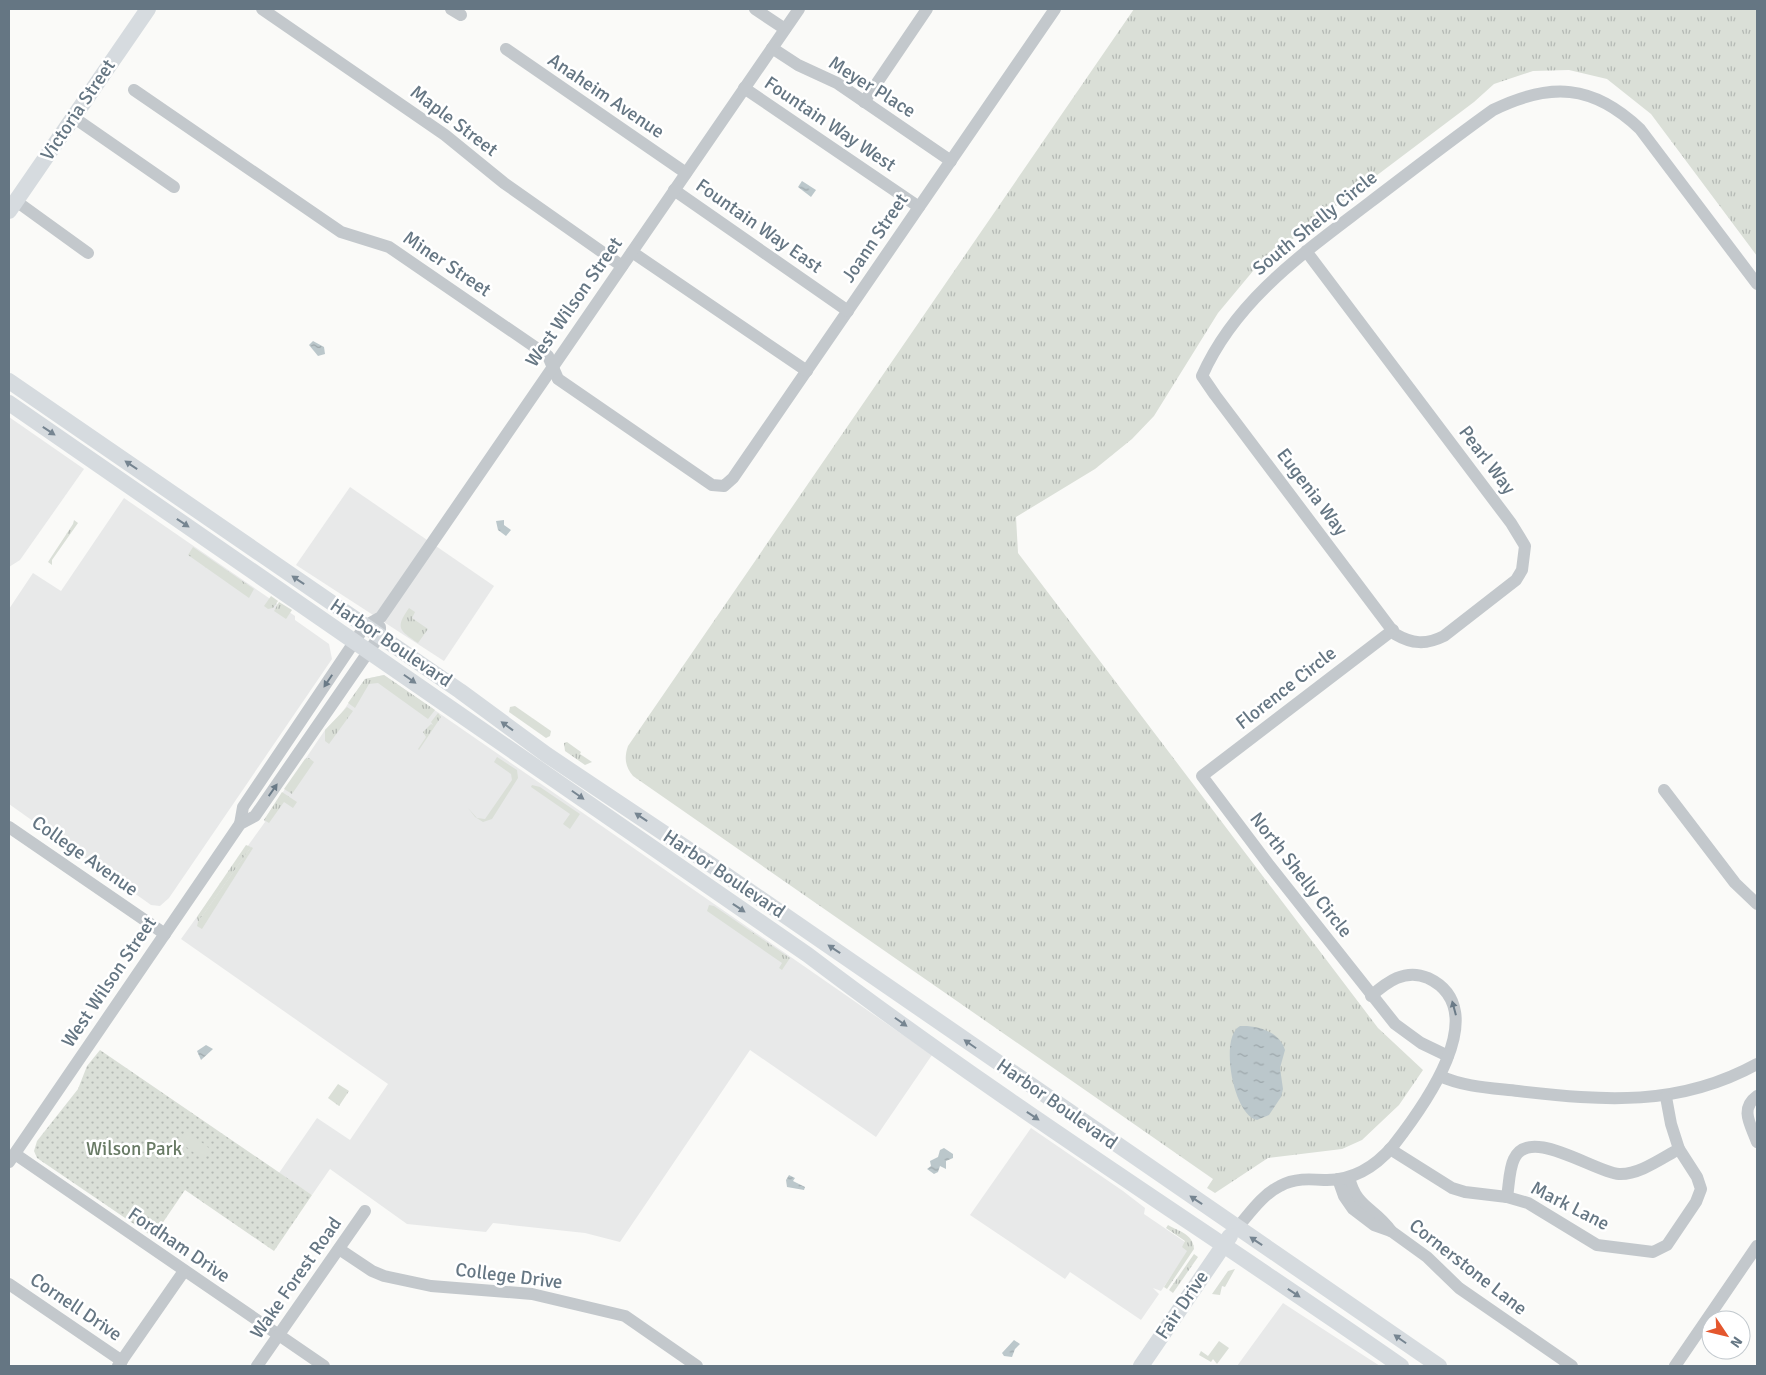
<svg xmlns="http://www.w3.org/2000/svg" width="1766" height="1375" viewBox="0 0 1766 1375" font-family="Signika,sans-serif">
	<defs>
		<pattern id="grass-tufts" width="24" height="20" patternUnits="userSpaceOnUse" patternTransform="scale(1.25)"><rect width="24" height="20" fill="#dadfd7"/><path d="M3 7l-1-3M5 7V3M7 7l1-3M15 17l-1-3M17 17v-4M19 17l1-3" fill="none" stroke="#b4b9b4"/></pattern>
		<pattern id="park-dots" width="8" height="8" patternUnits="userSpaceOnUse" patternTransform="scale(1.25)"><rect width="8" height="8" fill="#dadfd7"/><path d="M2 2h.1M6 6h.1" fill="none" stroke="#b4b9b4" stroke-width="1.8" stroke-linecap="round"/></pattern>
		<pattern id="water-ripples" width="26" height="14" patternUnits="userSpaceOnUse" patternTransform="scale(1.25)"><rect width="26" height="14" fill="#bbc7cb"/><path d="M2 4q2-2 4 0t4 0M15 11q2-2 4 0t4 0" fill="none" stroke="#9ca6aa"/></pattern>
	</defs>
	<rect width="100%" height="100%" fill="#fafaf8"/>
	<g fill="#e8e9e9">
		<path d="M 9,417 L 84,469 L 20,560 L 9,567 Z"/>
		<path d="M 350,487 L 494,586 L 444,661 L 296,565 Z"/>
		<path d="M 124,498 L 295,616 L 295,620 L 329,644 L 332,659 L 169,898 L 160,906 L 151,905 L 9,804 L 9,609 L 33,573 L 61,591 Z"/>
		<path d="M 384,675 L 932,1055 L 876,1137 L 750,1050 L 620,1242 L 585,1233 L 493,1223 L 486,1232 L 407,1224 L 330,1169 L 312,1195 L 279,1173 L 317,1118 L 350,1140 L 388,1084 L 181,939 L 265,822 L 264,820 L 325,730 L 341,714 L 365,679 Z"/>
		<path d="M 1031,1128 L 1123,1191 L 1145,1208 L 1144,1214 L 1185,1242 L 1188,1251 L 1161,1291 L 1153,1288 L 1159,1294 L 1141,1320 L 1070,1272 L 1065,1279 L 970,1215 Z"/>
		<path d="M 1283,1303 L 1349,1346 L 1380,1366 L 1237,1366 Z"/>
	</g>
	<g fill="url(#grass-tufts)">
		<path d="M 1134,9 L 1757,9 L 1757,256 L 1651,114 L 1607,79 L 1569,70 L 1533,71 L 1494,84 L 1474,102 L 1258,265 L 1218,313 L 1154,416 L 1132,439 L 1095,469 L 1016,517 L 1018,553 L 1378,1028 L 1423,1070 L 1399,1105 L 1362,1140 L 1342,1149 L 1268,1158 L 1215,1193 L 1207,1188 L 1213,1179 L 633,776 C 625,766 624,758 628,746 Z"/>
		<path d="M 74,520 L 78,523 L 52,560 L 52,565 L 48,562 L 73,524 Z"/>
		<path d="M 193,547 L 254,589 L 249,598 L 188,555 Z"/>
		<path d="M 271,596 L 278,601 L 273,608 L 268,609 L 264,606 Z"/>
		<path d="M 279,602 L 292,610 L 286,619 L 274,611 Z"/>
		<path d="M 409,608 L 415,612 L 412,618 L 428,629 L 418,643 C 399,630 395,628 409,608 Z"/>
		<path d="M 384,675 L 435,710 L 428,719 L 378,683 L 369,684 L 355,708 L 348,703 L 365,679 Z"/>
		<path d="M 347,707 L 353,711 L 329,744 L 325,741 L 325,730 Z"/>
		<path d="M 438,713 L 441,717 L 419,750 L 418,749 L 426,737 L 423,732 L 431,724 L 433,725 L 431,722 Z"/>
		<path d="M 567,742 L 581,752 L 580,754 L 592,762 L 585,765 L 565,751 L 564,743 Z"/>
		<path d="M 309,758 L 314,762 L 292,794 L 284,789 L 305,759 Z"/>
		<path d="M 532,785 L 540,787 L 580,814 L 570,829 L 563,824 L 570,814 L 531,787 Z"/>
		<path d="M 282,792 L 297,802 L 293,808 L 284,802 L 269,823 L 264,820 Z"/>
		<path d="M 246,845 L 251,847 L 198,922 L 197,917 Z"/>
		<path d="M 709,905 L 714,906 L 790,958 L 782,970 L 779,968 L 782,963 L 707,911 Z"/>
		<path d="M 338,1084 L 349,1091 L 339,1106 L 328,1098 Z"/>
		<path d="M 1168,1225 C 1177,1231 1193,1233 1194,1249 L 1167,1289 L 1164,1287 L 1187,1251 L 1182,1247 L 1185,1241 L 1166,1228 Z"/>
		<path d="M 1194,1254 L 1198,1257 L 1173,1293 L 1169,1290 Z"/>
	</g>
	<path fill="url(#park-dots)" d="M 100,1050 L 312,1195 L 274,1251 L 185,1190 L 153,1237 L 37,1158 L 34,1151 L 37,1141 L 78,1089 L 87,1066 Z"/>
	<g fill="#dadfd7">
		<path d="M 515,706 L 551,731 L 550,736 L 546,738 L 509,712 L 510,707 Z"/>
		<path d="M 497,757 L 517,770 L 518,778 L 492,819 L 483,822 L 475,817 L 468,808 L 477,818 L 485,819 L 512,780 L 511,774 L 494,762 Z"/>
		<path d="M 251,847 L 253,848 L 202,929 L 197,926 L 198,922 Z"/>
		<path d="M 187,1131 L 210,1149 L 202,1159 L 179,1141 Z"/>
		<path d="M 1235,1269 L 1225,1287 L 1222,1286 L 1220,1295 L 1212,1294 L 1228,1271 Z"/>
		<path d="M 1219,1341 L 1229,1348 L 1217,1364 L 1213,1359 L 1211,1362 L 1199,1355 L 1201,1351 L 1208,1356 Z"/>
	</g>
	<g fill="url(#water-ripples)">
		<path d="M 802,181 L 816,190 L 811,197 L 798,187 Z"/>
		<path d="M 313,341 L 324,347 L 325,354 L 318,356 L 309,345 Z"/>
		<path d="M 504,520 L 504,525 L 511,530 L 506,536 L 498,530 L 496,521 Z"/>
		<path d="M 1240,1026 C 1258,1025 1280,1032 1285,1050 L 1280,1068 L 1283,1089 L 1281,1097 L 1269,1115 L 1257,1120 C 1233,1115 1219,1037 1240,1026 Z"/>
		<path d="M 206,1045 L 213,1049 L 201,1060 L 197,1051 Z"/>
		<path d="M 944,1148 L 953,1154 L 953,1158 L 946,1161 L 946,1169 L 940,1166 L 938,1172 L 934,1174 L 927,1169 L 931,1166 L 930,1161 L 938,1157 L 940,1150 Z"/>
		<path d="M 789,1175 L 795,1178 L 793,1181 L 805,1187 L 804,1190 L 787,1187 L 786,1180 Z"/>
		<path d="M 1014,1340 L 1020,1344 L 1015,1349 L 1012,1357 L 1004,1356 L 1002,1353 Z"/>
	</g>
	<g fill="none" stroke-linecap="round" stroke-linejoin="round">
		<g stroke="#c3c8cc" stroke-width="12">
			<path d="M 262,9 L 445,135 L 504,183 L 622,266"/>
			<path d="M 451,9 L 461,15"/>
			<path d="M 755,9 L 785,29"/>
			<path d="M 772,48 L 798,65 L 837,83 L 951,161"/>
			<path d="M 506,49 L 686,173"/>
			<path d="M 744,88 L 919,207"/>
			<path d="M 134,90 L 341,232 L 389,247 L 548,356 L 558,379 L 712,485 L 724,486 L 733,478 L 1055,9"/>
			<path d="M 864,102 L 927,9"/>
			<path d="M 73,117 L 174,187"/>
			<path d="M 674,190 L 848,311"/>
			<path d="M 16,201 L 88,253"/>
			<path d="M 1306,251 L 1511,523 L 1525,546 L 1522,570 L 1516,580 L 1444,636 C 1426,645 1412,644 1395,634 L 1215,395 L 1202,376 C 1236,299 1305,252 1369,203 C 1410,172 1451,140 1493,110 C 1550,82 1593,84 1640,129 L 1757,284"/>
			<path d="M 632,252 L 807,371"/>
			<path d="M 1393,630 L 1202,776 L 1269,865 L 1395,1024 L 1421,1043 L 1448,1056"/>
			<path d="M 1664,790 L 1735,883 L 1757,904"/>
			<path d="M 240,824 L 243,807 L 365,626 L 381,617 L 799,9"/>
			<path d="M 9,827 L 165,934"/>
			<path d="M 1440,1076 C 1464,1087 1492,1088 1518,1091 C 1604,1101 1679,1107 1757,1064"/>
			<path d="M 1757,1096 C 1739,1109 1751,1125 1757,1142"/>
			<path d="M 1390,1149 L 1452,1188 L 1465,1192 L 1507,1197 L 1528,1203 L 1597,1245 L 1653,1252 L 1667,1245 L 1696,1202 L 1701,1189 L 1697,1177 L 1679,1149 L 1671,1124 L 1666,1097"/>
			<path d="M 15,1154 L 324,1366"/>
			<path d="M 9,1162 L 240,824 L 255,816 L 380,635 L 380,627"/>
			<path d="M 1349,1177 C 1356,1208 1374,1207 1391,1231"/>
			<path d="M 1338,1179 L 1344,1196 L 1353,1209 L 1374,1225 L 1391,1231 L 1427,1257 L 1459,1288 L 1572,1366"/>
			<path d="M 1507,1197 C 1509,1186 1509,1169 1514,1159 C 1529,1125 1594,1172 1619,1174 C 1639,1175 1662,1158 1679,1149"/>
			<path d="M 1237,1228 C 1250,1213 1262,1195 1280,1186 C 1294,1178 1310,1179 1324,1180 C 1352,1181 1375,1167 1393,1146 C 1421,1110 1496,1010 1428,978 C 1405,968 1387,982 1371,996"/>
			<path d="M 339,1249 L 372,1271 L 384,1276 L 431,1286 L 532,1294 L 625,1316 L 697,1366"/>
			<path d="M 9,1284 L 122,1361"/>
			<path d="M 118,1366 L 184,1271"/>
			<path d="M 257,1366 L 365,1211"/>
			<path d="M 1675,1366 L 1757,1246"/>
		</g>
		<g stroke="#d6dbdf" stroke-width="16">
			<path d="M 9,211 L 148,9"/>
			<path d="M 9,381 L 460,691 L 547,755 L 710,864 L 1439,1366"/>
			<path d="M 9,403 L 808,955 C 1000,1101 1204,1229 1401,1366"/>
			<path d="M 1141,1366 L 1230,1236"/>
		</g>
	</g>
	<defs><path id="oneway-solid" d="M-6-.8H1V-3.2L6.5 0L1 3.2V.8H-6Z" transform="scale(1.25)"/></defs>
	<g fill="#768591">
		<use href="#oneway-solid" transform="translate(49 431) rotate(34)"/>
		<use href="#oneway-solid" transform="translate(131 465) rotate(-146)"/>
		<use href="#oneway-solid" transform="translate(183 523) rotate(34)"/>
		<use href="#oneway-solid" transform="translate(298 580) rotate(-146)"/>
		<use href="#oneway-solid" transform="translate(410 679) rotate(35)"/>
		<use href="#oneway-solid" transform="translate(507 726) rotate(-144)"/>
		<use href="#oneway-solid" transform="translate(578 795) rotate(35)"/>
		<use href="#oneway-solid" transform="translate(641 817) rotate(-146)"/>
		<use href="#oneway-solid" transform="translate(739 908) rotate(34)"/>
		<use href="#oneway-solid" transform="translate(834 949) rotate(-146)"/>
		<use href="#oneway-solid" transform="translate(901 1022) rotate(35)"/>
		<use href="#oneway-solid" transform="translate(970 1044) rotate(-145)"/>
		<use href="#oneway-solid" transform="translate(1033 1116) rotate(34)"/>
		<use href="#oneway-solid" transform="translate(1196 1200) rotate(-146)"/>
		<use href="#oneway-solid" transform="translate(1256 1241) rotate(-146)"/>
		<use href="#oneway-solid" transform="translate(1294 1293) rotate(34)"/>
		<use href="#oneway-solid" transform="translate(1400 1339) rotate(-145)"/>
	</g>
	<g fill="#6a7a87">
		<use href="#oneway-solid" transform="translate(328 681) rotate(124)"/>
		<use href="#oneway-solid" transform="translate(273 790) rotate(-55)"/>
		<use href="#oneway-solid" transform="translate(1454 1008) rotate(-105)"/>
	</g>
	<g text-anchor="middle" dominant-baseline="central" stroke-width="5" stroke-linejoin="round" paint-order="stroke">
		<g font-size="19" fill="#657683" stroke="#fff">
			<text transform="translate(872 87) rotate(32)">Meyer Place</text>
			<text transform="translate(606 96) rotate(34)">Anaheim Avenue</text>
			<text transform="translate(78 110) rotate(-56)">Victoria Street</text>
			<text transform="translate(454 121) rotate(37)">Maple Street</text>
			<text transform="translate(830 124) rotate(34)">Fountain Way West</text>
			<text transform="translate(1315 223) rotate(-39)">South Shelly Circle</text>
			<text transform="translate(759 226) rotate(35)">Fountain Way East</text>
			<text transform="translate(875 238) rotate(-56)">Joann Street</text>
			<text transform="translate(447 264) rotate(34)">Miner Street</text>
			<text transform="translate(574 302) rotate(-55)">West Wilson Street</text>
			<text transform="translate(1487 460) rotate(53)">Pearl Way</text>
			<text transform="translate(1312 492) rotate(53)">Eugenia Way</text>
			<text transform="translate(391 643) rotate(34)">Harbor Boulevard</text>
			<text transform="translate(1286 688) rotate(-38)">Florence Circle</text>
			<text transform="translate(85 856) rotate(35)">College Avenue</text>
			<text transform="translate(724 874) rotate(34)">Harbor Boulevard</text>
			<text transform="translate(1301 875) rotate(52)">North Shelly Circle</text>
			<text transform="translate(109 982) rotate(-56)">West Wilson Street</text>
			<text transform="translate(1057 1104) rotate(35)">Harbor Boulevard</text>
			<text transform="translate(1570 1206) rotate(27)">Mark Lane</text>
			<text transform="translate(179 1245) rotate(34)">Fordham Drive</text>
			<text transform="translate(1468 1267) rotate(38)">Cornerstone Lane</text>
			<text transform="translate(509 1276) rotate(7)">College Drive</text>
			<text transform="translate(296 1278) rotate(-55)">Wake Forest Road</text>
			<text transform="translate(1182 1305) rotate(-56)">Fair Drive</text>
			<text transform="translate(76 1307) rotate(34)">Cornell Drive</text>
		</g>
		<g font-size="19" fill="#687a64" stroke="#fff">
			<text x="134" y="1149">Wilson Park</text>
		</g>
	</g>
	<rect width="1766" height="1375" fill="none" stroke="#657683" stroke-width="20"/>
	<g transform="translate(1726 1335) rotate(125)"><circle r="24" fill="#ffffff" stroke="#c1c8cd"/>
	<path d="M0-4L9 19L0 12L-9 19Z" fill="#e4572e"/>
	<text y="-8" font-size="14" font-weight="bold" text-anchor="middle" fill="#657683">N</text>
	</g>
</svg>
